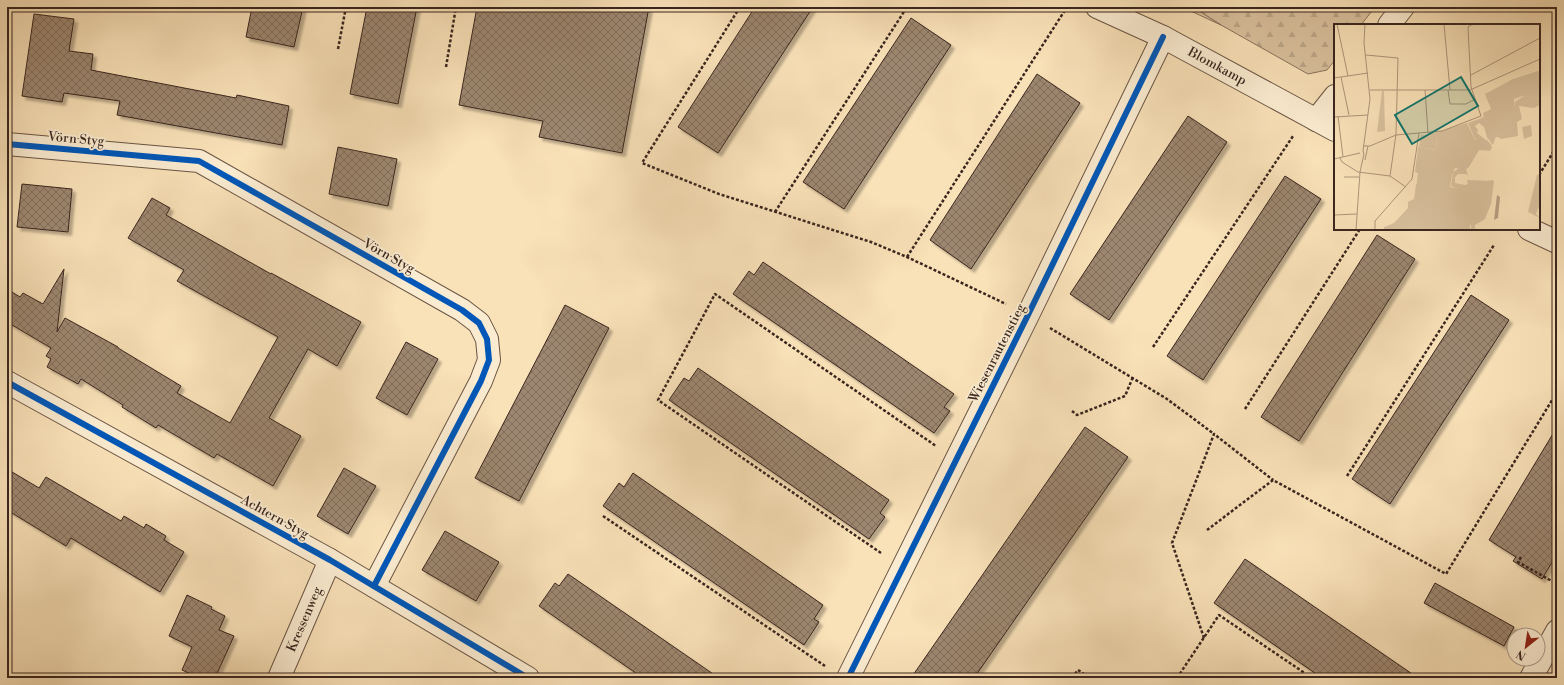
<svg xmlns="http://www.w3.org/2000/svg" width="1564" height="685" viewBox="0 0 1564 685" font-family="'Libre Bodoni',serif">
	<defs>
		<pattern id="forest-firs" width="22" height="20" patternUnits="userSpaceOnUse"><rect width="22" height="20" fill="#d9c19e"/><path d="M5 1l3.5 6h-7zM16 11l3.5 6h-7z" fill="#bba688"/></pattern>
		<pattern id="building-cross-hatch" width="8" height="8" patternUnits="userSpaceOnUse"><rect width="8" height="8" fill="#9d876f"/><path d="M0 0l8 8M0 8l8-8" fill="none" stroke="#816e5b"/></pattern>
		<filter id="shadow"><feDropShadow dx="3.5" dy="3.5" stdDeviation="1" flood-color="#0004"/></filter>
	</defs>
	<rect width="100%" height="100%" fill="#f9e1b8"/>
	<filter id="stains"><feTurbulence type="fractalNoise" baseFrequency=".005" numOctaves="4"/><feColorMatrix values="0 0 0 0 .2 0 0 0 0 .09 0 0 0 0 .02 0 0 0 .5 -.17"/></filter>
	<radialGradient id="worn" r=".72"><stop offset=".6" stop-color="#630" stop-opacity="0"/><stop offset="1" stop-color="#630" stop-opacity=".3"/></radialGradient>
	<path fill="url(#forest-firs)" stroke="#8a745e" d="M 1193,7 L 1375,7 L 1361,25 L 1335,25 L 1335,60 L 1327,70 L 1308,74 L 1221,25 Z"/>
	<path fill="#d9c19e" stroke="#8a745e" d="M 1182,7 L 1193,7 L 1221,25 Z"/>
	<g fill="url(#building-cross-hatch)" stroke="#3a261f" filter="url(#shadow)">
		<path d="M 252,7 L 303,7 L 294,47 L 246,37 Z"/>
		<path d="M 367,7 L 417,7 L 398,104 L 350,94 Z"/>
		<path d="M 477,7 L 649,7 L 622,153 L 539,137 L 543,121 L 459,105 Z"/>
		<path d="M 755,7 L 813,7 L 718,153 L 678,127 Z"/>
		<path d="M 34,14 L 74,19 L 69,51 L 93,54 L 91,70 L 236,98 L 237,95 L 289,106 L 282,145 L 117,115 L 120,101 L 64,93 L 62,102 L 22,96 Z"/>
		<path d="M 911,18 L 951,45 L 844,209 L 803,182 Z"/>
		<path d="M 1037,74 L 1080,103 L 971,269 L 930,240 Z"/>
		<path d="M 1188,116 L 1227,142 L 1109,320 L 1070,294 Z"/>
		<path d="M 338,147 L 397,159 L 388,206 L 329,194 Z"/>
		<path d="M 1285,176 L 1321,199 L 1203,380 L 1167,356 Z"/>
		<path d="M 22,184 L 72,189 L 68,232 L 17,227 Z"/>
		<path d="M 152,198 L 170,208 L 166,215 L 271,274 L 271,273 L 361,322 L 337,366 L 308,349 L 269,418 L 301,436 L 273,486 L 217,454 L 214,458 L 158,425 L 156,428 L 122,407 L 123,405 L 81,379 L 78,384 L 47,367 L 51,359 L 46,356 L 51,348 L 7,322 L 7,289 L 20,297 L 23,293 L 43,304 L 64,269 L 57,332 L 65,318 L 118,347 L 118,348 L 181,386 L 177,393 L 230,423 L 278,337 L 177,281 L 184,270 L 128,238 Z"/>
		<path d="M 1377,235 L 1415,259 L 1299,441 L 1261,417 Z"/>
		<path d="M 763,262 L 954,394 L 944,407 L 950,411 L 934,433 L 733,294 L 749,271 L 754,275 Z"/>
		<path d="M 1471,295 L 1509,320 L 1390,504 L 1352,479 Z"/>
		<path d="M 565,305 L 609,328 L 519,501 L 475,478 Z"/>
		<path d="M 406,342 L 438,359 L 407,415 L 376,398 Z"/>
		<path d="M 698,368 L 889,500 L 880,513 L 885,517 L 869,539 L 669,400 L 684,378 L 689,381 Z"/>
		<path d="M 1085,427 L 1128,457 L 974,678 L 911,678 Z"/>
		<path d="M 1557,427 L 1557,554 L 1542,579 L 1513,561 L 1516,557 L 1489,540 Z"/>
		<path d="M 344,468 L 376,486 L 348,534 L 317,516 Z"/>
		<path d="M 7,469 L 39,488 L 46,477 L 121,521 L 124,516 L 144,528 L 146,524 L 166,536 L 164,540 L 184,552 L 160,592 L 71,538 L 66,546 L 7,510 Z"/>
		<path d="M 633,473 L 823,605 L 814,619 L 819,622 L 804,645 L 603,506 L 619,483 L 624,487 Z"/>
		<path d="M 445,531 L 499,562 L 476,601 L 422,570 Z"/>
		<path d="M 1245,559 L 1418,678 L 1322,678 L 1214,603 Z"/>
		<path d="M 568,574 L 719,678 L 643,678 L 539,606 L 555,583 L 559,586 Z"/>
		<path d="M 1435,583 L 1514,627 L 1504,646 L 1424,603 Z"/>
		<path d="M 187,595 L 212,607 L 211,609 L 225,616 L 219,630 L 234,636 L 215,678 L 200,678 L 182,670 L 192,647 L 169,636 Z"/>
	</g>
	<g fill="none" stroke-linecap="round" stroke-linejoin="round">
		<defs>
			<g id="minor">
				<path id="s1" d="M 1097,7 L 1163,37 L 1335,130"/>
				<path d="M 1389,25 L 1403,7"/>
				<path d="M 1316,120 L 1335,96"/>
				<path d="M 7,144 L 199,161 L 462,310 L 479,323 L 487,339 L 489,360 L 481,381 L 374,586"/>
				<path d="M 1529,229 L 1557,242"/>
				<path d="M 7,382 L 330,560 L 528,678"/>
				<path id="s2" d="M 279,678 L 330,560"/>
				<path d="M 848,678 L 1028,315 L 1163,37"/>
				<path d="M 1531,678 L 1557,631"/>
			</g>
		</defs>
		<use href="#minor" stroke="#6a5545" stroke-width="24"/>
		<g stroke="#3a261f" stroke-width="2.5" stroke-dasharray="3 2" stroke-linecap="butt">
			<path d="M 740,7 L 642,163 L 719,194 L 871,242 L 907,257 L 1006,304"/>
			<path d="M 338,49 L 346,7"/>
			<path d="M 446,67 L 456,7"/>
			<path d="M 1539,175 L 1557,146"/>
			<path d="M 775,212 L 907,7"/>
			<path d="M 907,257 L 1067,7"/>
			<path d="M 1050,328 L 1167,399 L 1214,434"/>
			<path d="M 1153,347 L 1293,136"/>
			<path d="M 1245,409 L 1360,229"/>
			<path d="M 1072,411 L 1077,415 L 1125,396 L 1133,377"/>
			<path d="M 1347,476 L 1494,245"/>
			<path d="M 603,516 L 825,666"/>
			<path d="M 1207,530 L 1273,480 L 1446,574 L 1557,392"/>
			<path d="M 881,553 L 658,400 L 715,294 L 936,446"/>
			<path d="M 1521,557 L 1518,562 L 1557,584"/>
			<path d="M 1204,638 L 1172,543 L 1214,434 L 1273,480"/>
			<path d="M 1072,678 L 1078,670 L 1090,678"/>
			<path d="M 1177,678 L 1219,615 L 1312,678"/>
		</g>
		<use href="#minor" stroke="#fbecd1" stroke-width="22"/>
		<defs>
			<g id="cycleway">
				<path d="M 7,144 L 199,161 L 462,310 L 479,323 L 487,339 L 489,360 L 481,381 L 374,586"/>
				<path d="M 7,382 L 330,560 L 528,678"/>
				<path d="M 848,678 L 1028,315 L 1163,37"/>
			</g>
		</defs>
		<use href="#cycleway" stroke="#fbecd1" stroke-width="8"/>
		<use href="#cycleway" stroke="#0057b8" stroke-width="6"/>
	</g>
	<g text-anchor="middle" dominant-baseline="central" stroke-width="3.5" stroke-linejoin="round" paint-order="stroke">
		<g font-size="13" fill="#3a261f" stroke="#fbecd1">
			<text stroke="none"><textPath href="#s1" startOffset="134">Blomkamp</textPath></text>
			<text transform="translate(76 139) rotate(5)">Vörn Styg</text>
			<text transform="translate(389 256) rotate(29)">Vörn Styg</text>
			<text transform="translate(997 353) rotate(-63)">Wiesenrautenstieg</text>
			<text transform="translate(275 517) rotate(29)">Achtern Styg</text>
			<text stroke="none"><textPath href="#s2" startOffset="64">Kressenweg</textPath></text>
		</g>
	</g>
	<g transform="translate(1334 24)">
		<rect width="206" height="206" fill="#f9e1b8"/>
		<path d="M 197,101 L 198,112 L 190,115 L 188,103 ZM 206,150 L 206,180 L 202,190 L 206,194 L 194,188 L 203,151 Z" fill="#d9c19e"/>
		<path d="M 48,67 L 50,67 L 51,107 L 43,108 ZM 190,72 L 206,75 L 206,81 L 200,84 L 185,82 L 188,95 L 183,98 L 184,112 L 167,115 L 162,112 L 159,121 L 155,116 L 177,84 L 181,83 L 181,78 ZM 148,94 L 159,110 L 154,116 L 150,103 L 145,99 L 141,102 L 144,106 L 143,109 L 157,120 L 158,124 L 156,126 L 141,115 L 134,99 ZM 87,111 L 103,112 L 102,126 L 85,123 ZM 145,126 L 132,145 L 135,155 L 133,150 L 124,150 L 121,153 L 121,159 L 131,161 L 134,160 L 133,156 L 160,157 L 157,180 L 151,195 L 141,201 L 141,206 L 137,206 L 137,165 L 126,166 L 117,162 L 119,148 L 127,143 L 125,139 ZM 82,160 L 88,160 L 94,168 L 61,206 L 48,206 L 60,199 L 74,184 L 74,178 L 80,175 Z" fill="#d9c19e"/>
		<path d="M 204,47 L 206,48 L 206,75 L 189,72 L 180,75 L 183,108 L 155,115 L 147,94 L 150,93 L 149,89 L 157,85 L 151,70 L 179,55 ZM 133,99 L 141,116 L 153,116 L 157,127 L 145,126 L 135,143 L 131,146 L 121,144 L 118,151 L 116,163 L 130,166 L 136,163 L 137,160 L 159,156 L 156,182 L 147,194 L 136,201 L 136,206 L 50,206 L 50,203 L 61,199 L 74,185 L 76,185 L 82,172 L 86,172 L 86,167 L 82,166 L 84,149 L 81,148 L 84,123 L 102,126 L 103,113 L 92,111 Z" fill="#d9c19e"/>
		<path d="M 163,171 L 166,173 L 164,194 L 160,196 Z" fill="#b8a184"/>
		<path fill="none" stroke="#ad967b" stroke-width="1" d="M 3,0 L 14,52M 110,0 L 116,66M 32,31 L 64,34 L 62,110 L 56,152M 137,51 L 206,14M 7,53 L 15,91M 0,54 L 34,49M 36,66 L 136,66 L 206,35M 91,66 L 94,109M 114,66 L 116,80 L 132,80 L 141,75M 4,92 L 9,133M 0,93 L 34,91M 29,122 L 36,122 L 62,111 L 108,107 L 147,92 L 137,63 L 134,3 L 139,0M 6,134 L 8,138 L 24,148 L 56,152 L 72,163M 0,135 L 26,129M 31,136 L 34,122M 10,153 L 25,153M 0,191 L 23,190M 22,206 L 26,148 L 30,130 L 29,127 L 36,75 L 30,19 L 31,0M 41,206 L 41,197 L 78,155 L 85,109"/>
		<path fill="#0f766e" fill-opacity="0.15" stroke="#0f766e" stroke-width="2" d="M 127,53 L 144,82 L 78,120 L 61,91 Z"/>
		<rect width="206" height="206" fill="none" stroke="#3a261f" stroke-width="2"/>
	</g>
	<rect width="1564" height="685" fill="none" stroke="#f9e1b8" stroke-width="24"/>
	<rect x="8" y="8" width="1548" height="669" fill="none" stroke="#3a261f" stroke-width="2"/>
	<rect x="12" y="12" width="1540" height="661" fill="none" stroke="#3a261f"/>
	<g transform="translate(1526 647) rotate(210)"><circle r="19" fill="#fbecd1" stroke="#ae9d8a"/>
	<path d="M0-3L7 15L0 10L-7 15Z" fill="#8f2418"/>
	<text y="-6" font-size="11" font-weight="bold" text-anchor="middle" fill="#3a261f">N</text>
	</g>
	<rect width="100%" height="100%" filter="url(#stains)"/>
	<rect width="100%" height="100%" fill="url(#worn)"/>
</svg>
